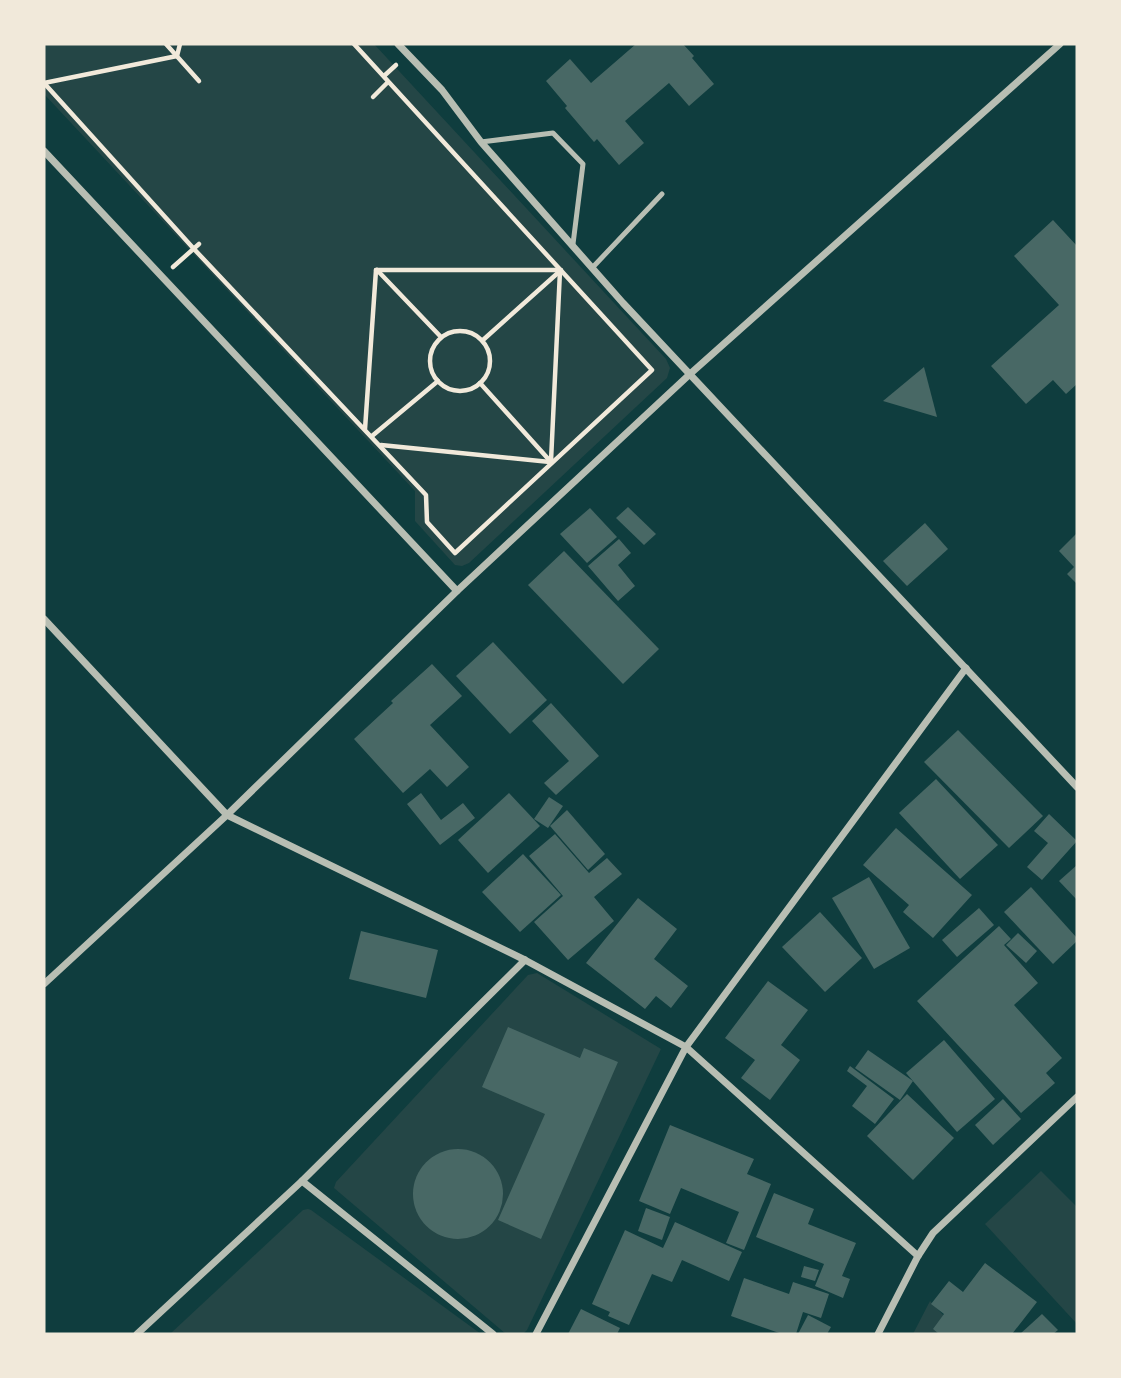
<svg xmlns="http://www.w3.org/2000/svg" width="1121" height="1378" viewBox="0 0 1121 1378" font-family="Merriweather,serif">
	<rect width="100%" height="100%" fill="#0f3d3e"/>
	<g fill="#244646">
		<path d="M 44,44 L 374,44 L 666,359 L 670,368 L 667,378 L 469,563 L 462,566 L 455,565 L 415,521 L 415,491 L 44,94 Z"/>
		<path d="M 537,973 L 661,1049 L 527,1330 L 523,1334 L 506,1334 L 334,1188 L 336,1182 L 528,975 Z"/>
		<path d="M 1041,1171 L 1077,1207 L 1077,1324 L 985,1224 Z"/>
		<path d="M 308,1209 L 311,1210 L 481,1334 L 170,1334 L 303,1210 Z"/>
		<path d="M 930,1301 L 961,1334 L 913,1334 Z"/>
	</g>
	<g fill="#486865">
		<path d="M 636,44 L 683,44 L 694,56 L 692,58 L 714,84 L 689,106 L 669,83 L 625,121 L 644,143 L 619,165 L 597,139 L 594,142 L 565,108 L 567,106 L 546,81 L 570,59 L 591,83 Z"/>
		<path d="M 1053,220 L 1077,246 L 1077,384 L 1066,394 L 1053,380 L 1026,404 L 991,366 L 1059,305 L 1014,256 Z"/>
		<path d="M 924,367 L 937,417 L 883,401 Z"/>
		<path d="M 628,507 L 656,534 L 644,545 L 616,518 Z"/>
		<path d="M 590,508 L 617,537 L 587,563 L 560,534 Z"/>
		<path d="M 925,523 L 948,549 L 907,586 L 883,561 Z"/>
		<path d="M 1077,533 L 1077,584 L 1067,574 L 1074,567 L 1059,551 Z"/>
		<path d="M 619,539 L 631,553 L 618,565 L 635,586 L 618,601 L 588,566 Z"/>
		<path d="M 564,551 L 659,649 L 623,684 L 528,585 Z"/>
		<path d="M 493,642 L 547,700 L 510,734 L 456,676 Z"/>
		<path d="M 432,664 L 462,696 L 430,725 L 469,767 L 447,787 L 430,769 L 403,793 L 354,739 L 393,703 L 391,701 Z"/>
		<path d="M 551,703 L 599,756 L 556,795 L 544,783 L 569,761 L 532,721 Z"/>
		<path d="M 958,730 L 1043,816 L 1009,848 L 924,762 Z"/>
		<path d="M 936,779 L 998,845 L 960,879 L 899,813 Z"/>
		<path d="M 421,793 L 441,820 L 463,803 L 475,818 L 440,845 L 407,804 Z"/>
		<path d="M 509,793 L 540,826 L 488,873 L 458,840 Z"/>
		<path d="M 549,797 L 563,806 L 548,828 L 534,819 Z"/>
		<path d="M 567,810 L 605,854 L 588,870 L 550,826 Z"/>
		<path d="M 1049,814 L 1077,841 L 1042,880 L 1027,867 L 1048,843 L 1034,831 Z"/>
		<path d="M 896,828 L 972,895 L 933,938 L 903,912 L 909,905 L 863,865 Z"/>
		<path d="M 555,834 L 589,873 L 607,858 L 622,874 L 594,897 L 614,921 L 568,960 L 534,922 L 563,896 L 529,856 Z"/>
		<path d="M 523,854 L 561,895 L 520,932 L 482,892 Z"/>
		<path d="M 1077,865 L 1077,900 L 1059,881 Z"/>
		<path d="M 869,877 L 910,948 L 874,969 L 832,898 Z"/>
		<path d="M 1031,887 L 1077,938 L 1077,941 L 1053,964 L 1004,912 Z"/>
		<path d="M 638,898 L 677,929 L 654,959 L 688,986 L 671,1008 L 656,996 L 645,1009 L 586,963 Z"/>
		<path d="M 979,908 L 994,925 L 957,957 L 942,940 Z"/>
		<path d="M 820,912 L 862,958 L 825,992 L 782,947 Z"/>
		<path d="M 999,926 L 1011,939 L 1004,945 L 1038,983 L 1014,1005 L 1062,1058 L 1046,1073 L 1055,1083 L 1021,1113 L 917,1001 Z"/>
		<path d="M 361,931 L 438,950 L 426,998 L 349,979 Z"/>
		<path d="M 1018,933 L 1037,951 L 1026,963 L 1006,945 Z"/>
		<path d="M 768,981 L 808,1010 L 781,1045 L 800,1060 L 770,1100 L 741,1078 L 755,1060 L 725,1038 Z"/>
		<path d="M 508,1027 L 580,1058 L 584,1048 L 618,1062 L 541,1239 L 498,1220 L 545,1114 L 482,1087 Z"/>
		<path d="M 944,1040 L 995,1099 L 957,1132 L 906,1073 Z"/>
		<path d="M 868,1050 L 913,1081 L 900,1100 L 855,1068 Z"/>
		<path d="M 850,1066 L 894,1099 L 875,1124 L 852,1106 L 867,1086 L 847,1071 Z"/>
		<path d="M 907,1094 L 954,1138 L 913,1180 L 867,1136 Z"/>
		<path d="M 1003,1099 L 1021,1119 L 993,1145 L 975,1125 Z"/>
		<path d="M 670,1125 L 754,1159 L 747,1174 L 771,1184 L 744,1250 L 726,1243 L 739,1212 L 681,1188 L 670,1214 L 639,1201 Z"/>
		<circle cx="458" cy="1194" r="45"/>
		<path d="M 774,1193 L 814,1209 L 808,1224 L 856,1243 L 842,1276 L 850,1279 L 843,1298 L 815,1286 L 824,1264 L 756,1237 Z"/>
		<path d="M 646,1208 L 670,1217 L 662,1240 L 638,1231 Z"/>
		<path d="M 675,1222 L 742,1252 L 729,1281 L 682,1260 L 672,1282 L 652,1274 L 629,1325 L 608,1316 L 610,1312 L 592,1304 L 625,1230 L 663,1248 Z"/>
		<path d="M 985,1263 L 1037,1302 L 1012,1334 L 939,1334 L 933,1329 L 944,1314 L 931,1304 L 949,1281 L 963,1292 Z"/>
		<path d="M 804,1266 L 819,1270 L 815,1281 L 801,1277 Z"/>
		<path d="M 744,1278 L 789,1294 L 793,1282 L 829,1294 L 821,1318 L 803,1312 L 796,1334 L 782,1334 L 731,1316 Z"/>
		<path d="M 581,1309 L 620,1328 L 617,1334 L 568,1334 Z"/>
		<path d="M 1042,1314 L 1058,1330 L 1053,1334 L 1020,1334 Z"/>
		<path d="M 808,1315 L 831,1327 L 827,1334 L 798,1334 Z"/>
	</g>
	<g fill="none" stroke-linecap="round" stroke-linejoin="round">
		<g stroke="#f1e9da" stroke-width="4.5">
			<path d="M 166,44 L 199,81"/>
			<path d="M 384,76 L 396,65"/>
			<path d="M 44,83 L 194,249 L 426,495 L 427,522 L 455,553 L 652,370 L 354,44"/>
			<path d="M 44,83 L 177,56 L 180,44"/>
			<path d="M 373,97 L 388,82"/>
			<path d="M 173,267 L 199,244"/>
			<path d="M 376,270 L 561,270"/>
			<path d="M 377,270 L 441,337"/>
			<circle cx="460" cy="361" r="30"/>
			<path d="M 483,340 L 560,271"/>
			<path d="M 480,383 L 551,462"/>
			<path d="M 365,429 L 376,270"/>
			<path d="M 372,436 L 438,381"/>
			<path d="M 381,445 L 550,462"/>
			<path d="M 551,461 L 560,271"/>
		</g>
		<g stroke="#b8beb3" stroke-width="5">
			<path d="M 481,142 L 553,133 L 583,164 L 573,244"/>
			<path d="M 593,267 L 662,194"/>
		</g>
		<g stroke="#b8beb3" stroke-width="7">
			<path d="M 398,44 L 442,90 L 481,142 L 623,303 L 1077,787"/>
			<path d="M 44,151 L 457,591"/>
			<path d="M 44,619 L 227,815 L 525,960 L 686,1047 L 918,1256"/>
			<path d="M 44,984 L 227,815 L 457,591 L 690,374 L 1060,44"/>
			<path d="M 302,1181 L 493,1334"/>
			<path d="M 137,1334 L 302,1181 L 525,960"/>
			<path d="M 536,1334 L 686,1047 L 966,668"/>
			<path d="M 878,1334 L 918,1256 L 933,1233 L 1077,1097"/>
		</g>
	</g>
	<rect width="1121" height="1378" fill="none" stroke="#f1e9da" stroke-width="91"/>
</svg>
